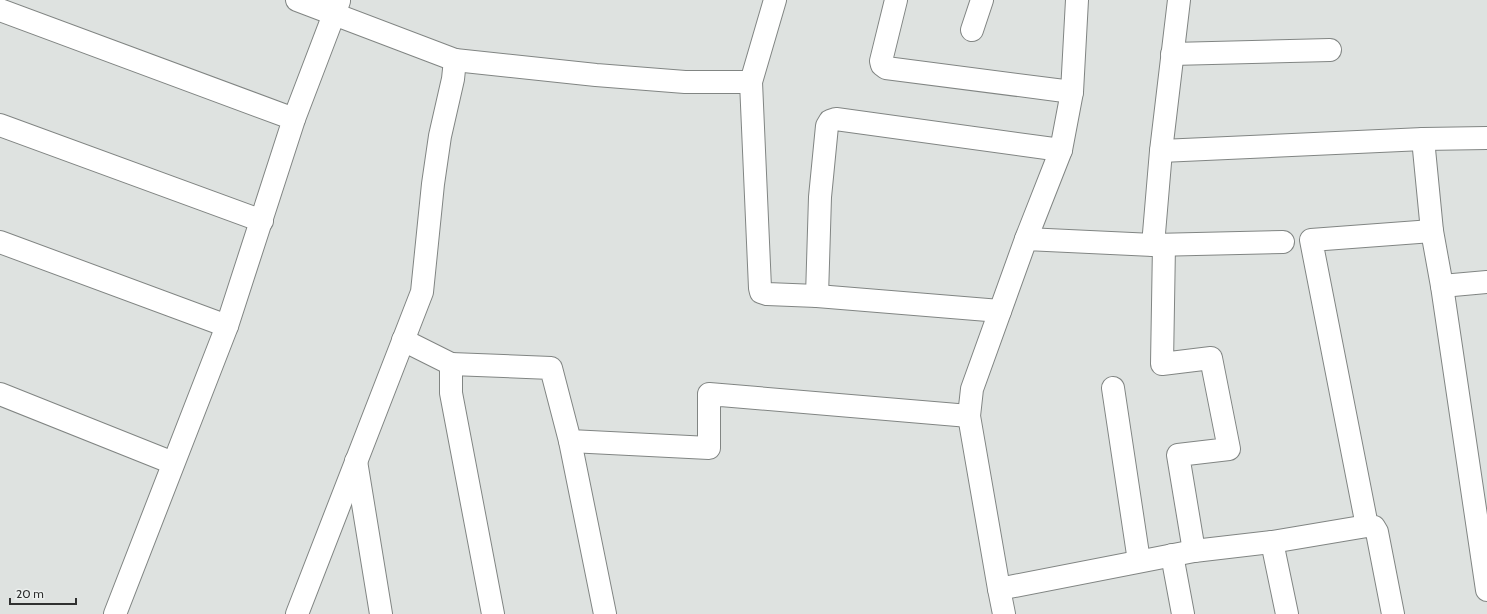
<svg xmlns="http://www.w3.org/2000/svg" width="1487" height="614" viewBox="0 0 1487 614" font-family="Cabin,sans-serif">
	<rect width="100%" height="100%" fill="#dee2e0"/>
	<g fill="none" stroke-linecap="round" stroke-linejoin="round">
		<defs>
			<g id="minor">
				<path d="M 297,0 L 455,60 L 453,79 L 440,136 L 433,184 L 422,292 L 297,614"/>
				<path d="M 775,0 L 751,82 L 760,288 L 761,292 L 767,294 L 817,296 L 1000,311"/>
				<path d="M 896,0 L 881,61 L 882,65 L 886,68 L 1072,92"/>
				<path d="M 0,10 L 294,119"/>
				<path d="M 972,30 L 982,0"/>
				<path d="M 1172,54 L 1330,50"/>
				<path d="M 455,60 L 596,75 L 685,82 L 751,82"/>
				<path d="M 0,125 L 262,221"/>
				<path d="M 1423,139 L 1432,231 L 1442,286 L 1487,590"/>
				<path d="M 1161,151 L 1423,139 L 1487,138"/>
				<path d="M 1026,239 L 1061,150 L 1072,92 L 1077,0"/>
				<path d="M 0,242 L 227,326"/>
				<path d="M 1153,245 L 1283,242"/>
				<path d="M 1164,245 L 1162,364 L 1211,358 L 1229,449 L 1178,455 L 1194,551"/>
				<path d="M 1442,286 L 1487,282"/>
				<path d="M 817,296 L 820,197 L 827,126 L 830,121 L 836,119 L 1061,150"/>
				<path d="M 403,340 L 451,364 L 451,393 L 493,614"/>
				<path d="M 451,364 L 551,368 L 570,441 L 709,448 L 709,394 L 969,416"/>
				<path d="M 1113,388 L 1139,561"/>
				<path d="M 0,394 L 173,463"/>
				<path d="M 570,441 L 605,614"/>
				<path d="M 356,461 L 381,614"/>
				<path d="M 1367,526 L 1311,240 L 1432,231"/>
				<path d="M 1272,542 L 1287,614"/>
				<path d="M 1172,555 L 1183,614"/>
				<path d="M 999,589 L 1194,551 L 1272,542 L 1367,526 L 1374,527 L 1377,532 L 1393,614"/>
				<path d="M 115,614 L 227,326 L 294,119 L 339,1"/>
				<path d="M 1004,614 L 999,589 L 969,416 L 972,389 L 1026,239 L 1153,245 L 1161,151 L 1179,0"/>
			</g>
		</defs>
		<use href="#minor" stroke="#818583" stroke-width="24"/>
		<use href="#minor" stroke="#fff" stroke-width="22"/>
	</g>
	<path d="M10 598v6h66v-6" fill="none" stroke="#2f3030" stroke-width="2"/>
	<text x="16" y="598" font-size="12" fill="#2f3030" stroke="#ebefed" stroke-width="3" paint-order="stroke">20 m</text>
</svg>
